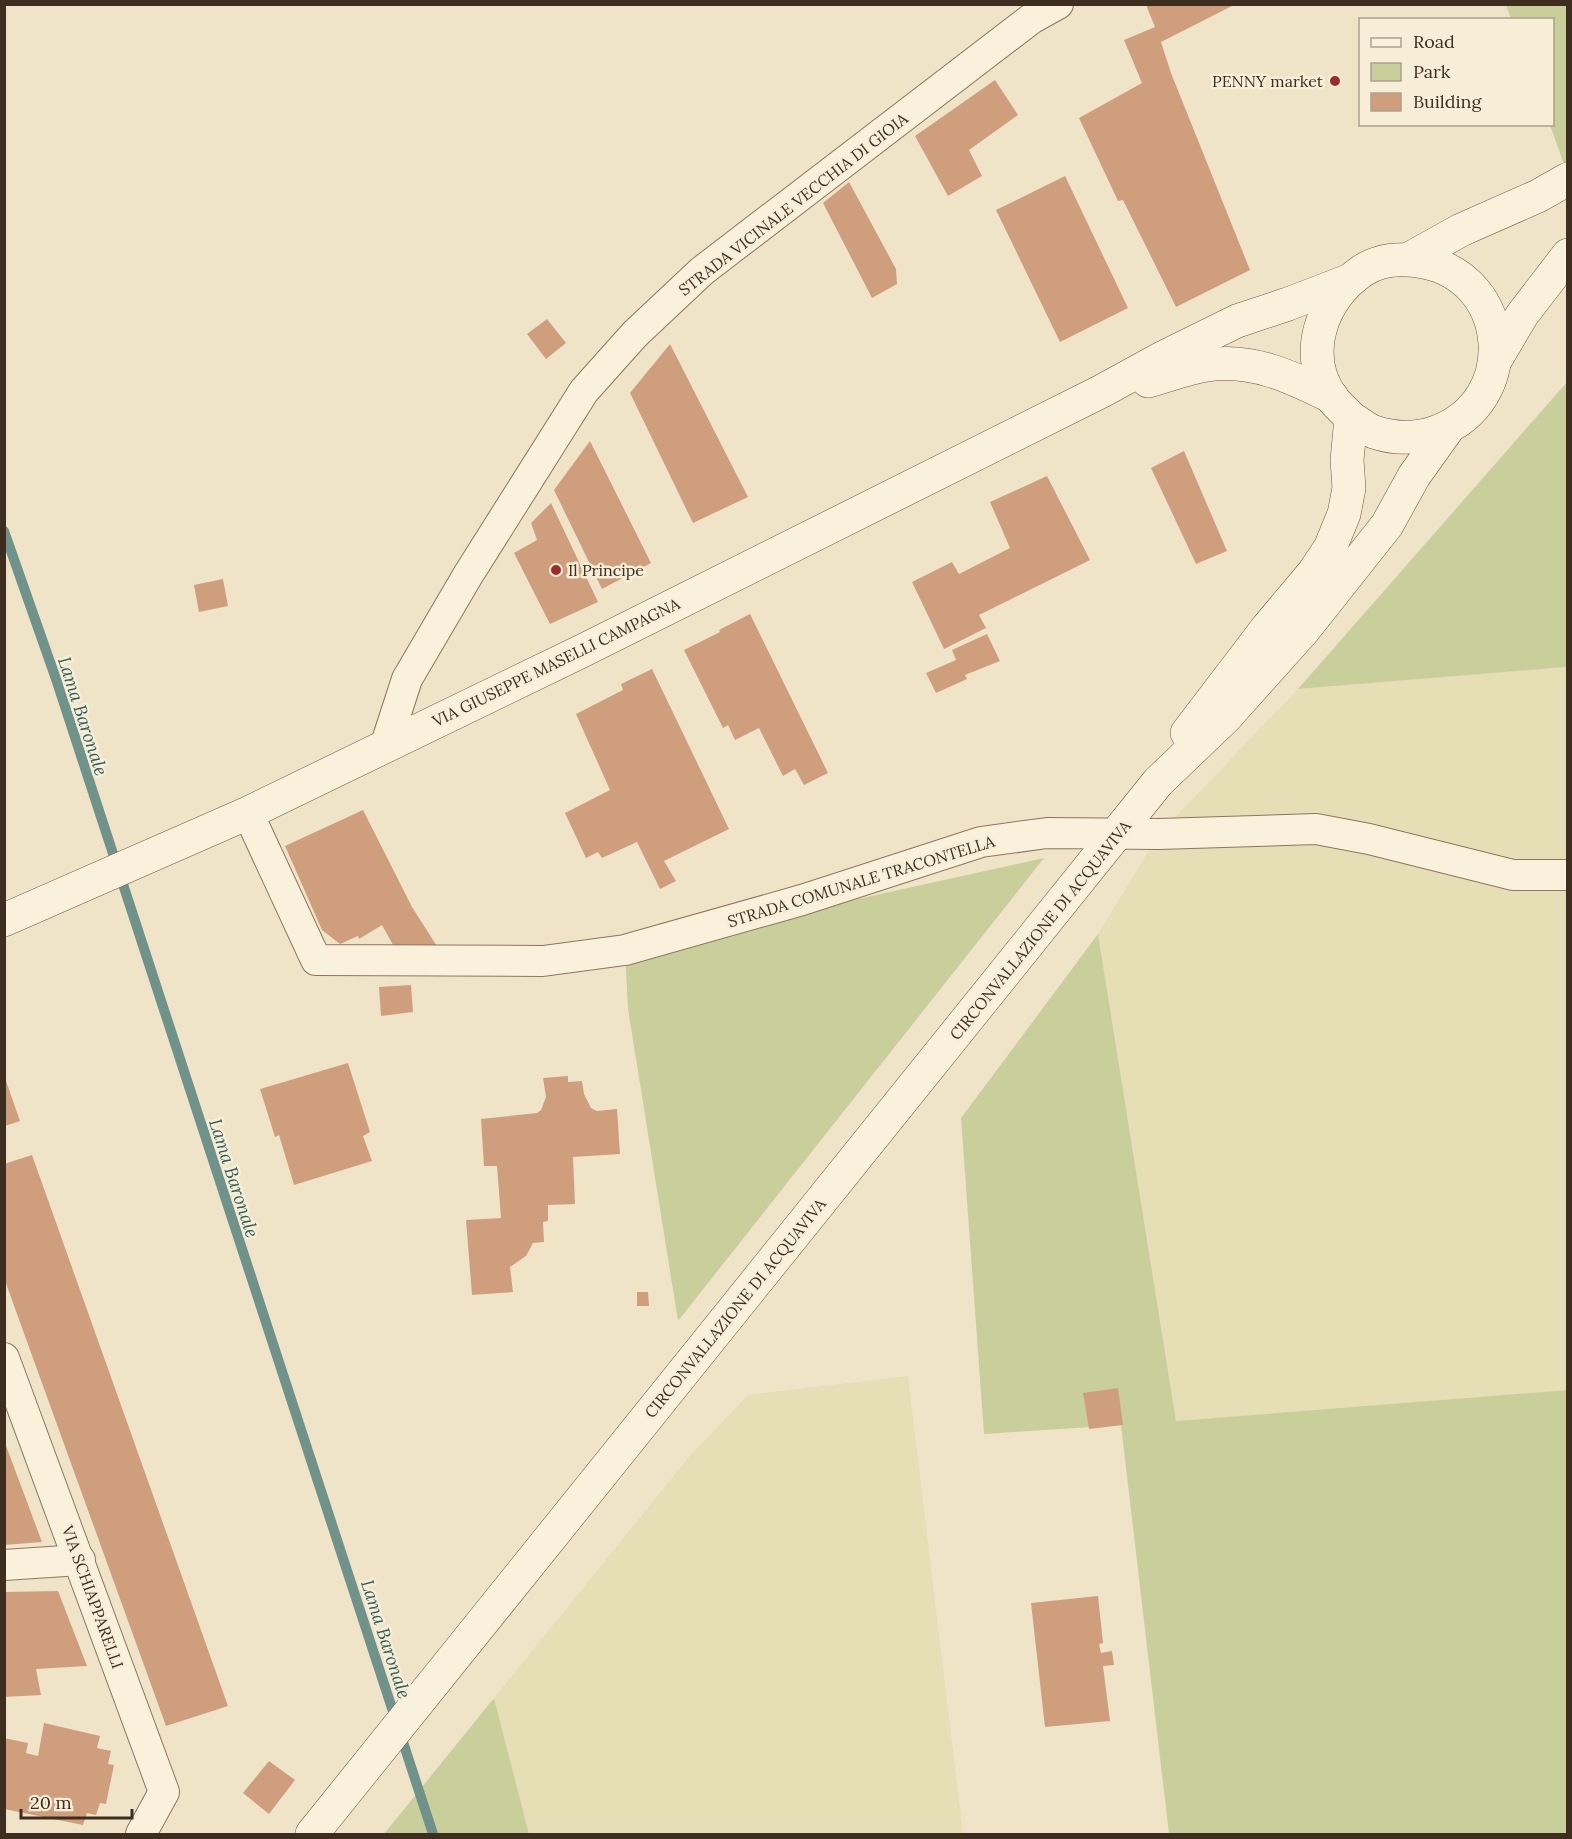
<svg xmlns="http://www.w3.org/2000/svg" width="1572" height="1839" viewBox="0 0 1572 1839" font-family="Lora,serif">
	<rect width="100%" height="100%" fill="#f0e4c8"/>
	<g fill="#e6deb5">
		<path d="M 1567,667 L 1567,1390 L 1176,1421 L 1098,934 L 1159,834 L 1298,689 Z"/>
		<path d="M 908,1376 L 963,1834 L 529,1834 L 494,1698 L 689,1457 L 748,1395 Z"/>
	</g>
	<g fill="#c9cf9b">
		<path d="M 1506,5 L 1567,5 L 1567,173 L 1550,125 L 1552,124 L 1552,20 L 1511,19 Z"/>
		<path d="M 1567,382 L 1567,667 L 1298,689 Z"/>
		<path d="M 1044,858 L 678,1321 L 628,1009 L 625,950 Z"/>
		<path d="M 1098,934 L 1176,1421 L 1567,1390 L 1567,1834 L 1169,1834 L 1121,1425 L 984,1434 L 961,1118 Z"/>
		<path d="M 494,1698 L 529,1834 L 384,1834 Z"/>
	</g>
	<g fill="none" stroke-linecap="round" stroke-linejoin="round">
		<path stroke="#6f938a" stroke-width="10" d="M 4,531 L 56,679 L 433,1834"/>
	</g>
	<g fill="#cf9f7d">
		<path d="M 1146,5 L 1234,5 L 1161,42 L 1171,73 L 1250,270 L 1176,307 L 1123,200 L 1118,201 L 1079,118 L 1142,83 L 1124,40 L 1155,27 Z"/>
		<path d="M 995,80 L 1018,115 L 969,150 L 982,176 L 948,196 L 915,136 Z"/>
		<path d="M 1065,176 L 1128,308 L 1060,342 L 996,210 Z"/>
		<path d="M 849,182 L 896,269 L 897,284 L 872,298 L 823,203 Z"/>
		<path d="M 547,319 L 566,343 L 546,359 L 527,334 Z"/>
		<path d="M 670,344 L 748,497 L 693,523 L 630,393 Z"/>
		<path d="M 590,441 L 651,563 L 602,589 L 554,490 Z"/>
		<path d="M 1184,451 L 1227,551 L 1196,564 L 1151,468 Z"/>
		<path d="M 1047,476 L 1090,560 L 979,615 L 986,628 L 944,649 L 912,582 L 952,562 L 959,574 L 1010,548 L 990,502 Z"/>
		<path d="M 551,503 L 598,602 L 550,624 L 514,553 L 537,540 L 531,523 Z"/>
		<path d="M 223,579 L 228,606 L 199,612 L 194,585 Z"/>
		<path d="M 750,614 L 828,773 L 804,785 L 795,769 L 783,776 L 759,728 L 735,740 L 728,725 L 723,728 L 684,650 L 720,632 L 719,630 Z"/>
		<path d="M 987,634 L 1000,661 L 965,675 L 967,679 L 936,693 L 926,673 L 956,660 L 952,650 Z"/>
		<path d="M 652,669 L 729,829 L 664,861 L 676,881 L 660,889 L 637,842 L 602,858 L 598,852 L 586,858 L 565,813 L 610,790 L 576,714 L 623,690 L 621,684 Z"/>
		<path d="M 363,810 L 412,907 L 440,951 L 397,952 L 382,925 L 359,939 L 358,936 L 340,944 L 322,930 L 285,846 Z"/>
		<path d="M 411,985 L 413,1012 L 381,1016 L 379,987 Z"/>
		<path d="M 348,1063 L 370,1132 L 363,1136 L 372,1161 L 294,1185 L 279,1135 L 275,1137 L 260,1089 Z"/>
		<path d="M 568,1076 L 568,1082 L 582,1081 L 584,1094 L 591,1108 L 597,1111 L 617,1109 L 620,1154 L 573,1157 L 575,1204 L 548,1205 L 548,1221 L 543,1222 L 544,1242 L 533,1243 L 526,1256 L 510,1267 L 513,1292 L 472,1295 L 466,1220 L 501,1218 L 497,1166 L 484,1166 L 481,1119 L 537,1113 L 541,1110 L 546,1097 L 543,1078 Z"/>
		<path d="M 5,1078 L 20,1121 L 5,1126 Z"/>
		<path d="M 32,1155 L 228,1706 L 166,1726 L 4,1278 L 4,1164 Z"/>
		<path d="M 637,1292 L 648,1292 L 649,1306 L 637,1306 Z"/>
		<path d="M 1118,1388 L 1123,1425 L 1089,1429 L 1083,1393 Z"/>
		<path d="M 4,1443 L 5,1443 L 42,1542 L 4,1545 Z"/>
		<path d="M 58,1591 L 87,1666 L 36,1669 L 41,1695 L 4,1697 L 4,1592 Z"/>
		<path d="M 1098,1596 L 1103,1643 L 1099,1644 L 1101,1653 L 1112,1651 L 1114,1665 L 1103,1666 L 1110,1721 L 1045,1727 L 1031,1603 Z"/>
		<path d="M 44,1723 L 100,1736 L 97,1748 L 111,1751 L 108,1764 L 114,1765 L 106,1804 L 100,1803 L 96,1815 L 87,1813 L 83,1825 L 4,1809 L 4,1738 L 28,1743 L 26,1753 L 38,1756 Z"/>
		<path d="M 269,1761 L 295,1780 L 269,1814 L 243,1793 Z"/>
	</g>
	<g fill="none" stroke-linecap="round" stroke-linejoin="round">
		<defs>
			<g id="street">
				<path d="M 385,747 L 407,679 L 468,575 L 584,391 L 635,334 L 702,271 L 1031,19 L 1058,4"/>
				<path d="M 248,813 L 316,960 L 543,961 L 625,950 L 802,900 L 981,842 L 1047,833 L 1159,834 L 1316,829 L 1369,839 L 1513,875 L 1568,875"/>
				<path d="M 4,1358 L 164,1792 L 141,1834"/>
				<path d="M 4,1565 L 80,1560"/>
			</g>
			<g id="secondary">
				<path d="M 1409,259 L 1461,230 L 1538,196 L 1568,179"/>
				<path d="M 1496,359 L 1522,315 L 1568,255"/>
				<path d="M 1148,381 C 1167,376 1187,368 1207,365 C 1252,358 1292,377 1332,397"/>
				<path d="M 1187,733 L 1267,628 L 1314,572 L 1330,548 L 1344,514 L 1349,488 L 1347,460 L 1351,418 C 1345,411 1337,405 1332,398 C 1301,354 1322,299 1362,271 C 1380,259 1403,258 1424,262 C 1512,279 1521,402 1436,432 C 1416,439 1395,439 1374,432 C 1366,429 1358,422 1351,418"/>
				<path d="M 4,920 L 248,813 L 584,650 L 1102,391 L 1164,357 L 1237,321 L 1288,304 L 1348,281"/>
				<path d="M 312,1834 L 1158,782 L 1226,717 L 1303,631 L 1387,525 L 1414,476 L 1449,427"/>
			</g>
		</defs>
		<use href="#street" stroke="#8d765c" stroke-width="32"/>
		<use href="#secondary" stroke="#6f573f" stroke-width="34"/>
		<use href="#street" stroke="#faf1dc" stroke-width="30"/>
		<use href="#secondary" stroke="#faf1dc" stroke-width="33"/>
	</g>
	<g fill="#9e2a2b" stroke="#f7eed8" stroke-width="2">
		<circle cx="1335" cy="81" r="6"/>
		<circle cx="556" cy="570" r="6"/>
	</g>
	<g text-anchor="middle" dominant-baseline="central" stroke-width="5" stroke-linejoin="round" paint-order="stroke">
		<g font-size="16" fill="#3d2e20" stroke="#f7eed8" text-anchor="end">
			<text x="1323" y="81">PENNY market</text>
			<text x="568" y="570" text-anchor="start">Il Principe</text>
		</g>
		<g font-size="16" fill="#3d2e20" stroke="#f7eed8">
			<text transform="translate(793 204) rotate(-38)">STRADA VICINALE VECCHIA DI GIOIA</text>
			<text transform="translate(556 662) rotate(-26)">VIA GIUSEPPE MASELLI CAMPAGNA</text>
			<text transform="translate(861 881) rotate(-17)">STRADA COMUNALE TRACONTELLA</text>
			<text transform="translate(1040 930) rotate(-51)">CIRCONVALLAZIONE DI ACQUAVIVA</text>
			<text transform="translate(735 1308) rotate(-51)">CIRCONVALLAZIONE DI ACQUAVIVA</text>
			<text transform="translate(93 1597) rotate(70)">VIA SCHIAPPARELLI</text>
		</g>
		<g font-size="18" font-style="italic" fill="#2f5d5a" stroke="#f7eed8">
			<text transform="translate(83 716) rotate(72)">Lama Baronale</text>
			<text transform="translate(234 1178) rotate(72)">Lama Baronale</text>
			<text transform="translate(386 1639) rotate(72)">Lama Baronale</text>
		</g>
	</g>
	<rect width="1572" height="1839" fill="none" stroke="#3d2e20" stroke-width="12"/>
	<rect x="1359" y="18" width="195" height="108" fill="#f7eed8" stroke="#ada18e" stroke-width="1.5"/>
	<rect x="1371" y="38" width="30" height="9" fill="#faf1dc" stroke="#ada18e" stroke-width="1.5"/>
	<text x="1413" y="48" font-size="18" fill="#3d2e20">Road</text>
	<rect x="1371" y="63" width="30" height="18" fill="#c9cf9b" stroke="#ada18e" stroke-width="1.5"/>
	<text x="1413" y="78" font-size="18" fill="#3d2e20">Park</text>
	<rect x="1371" y="93" width="30" height="18" fill="#cf9f7d" stroke="#ada18e" stroke-width="1.5"/>
	<text x="1413" y="108" font-size="18" fill="#3d2e20">Building</text>
	<path d="M21 1809v9h111v-9" fill="none" stroke="#3d2e20" stroke-width="3"/>
	<text x="30" y="1809" font-size="18" fill="#3d2e20" stroke="#f7eed8" stroke-width="4.5" paint-order="stroke">20 m</text>
</svg>
